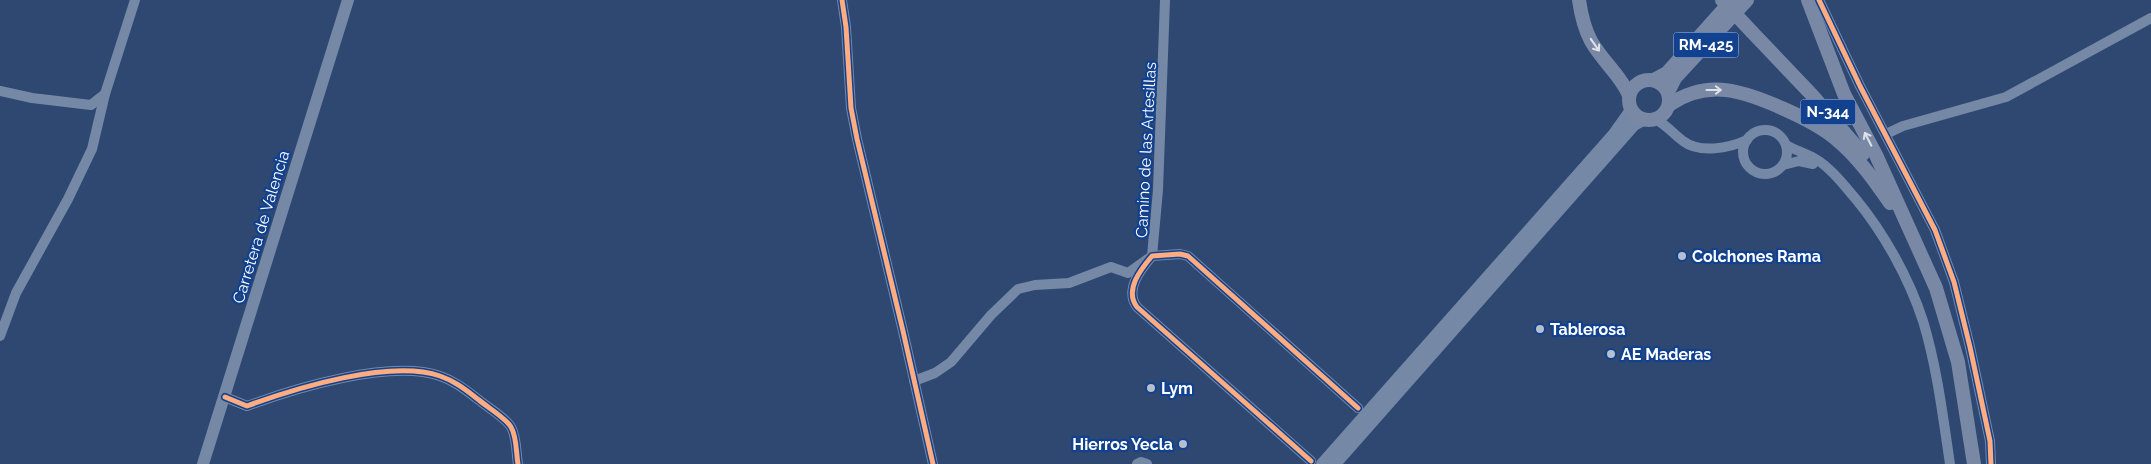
<svg xmlns="http://www.w3.org/2000/svg" width="2151" height="464" viewBox="0 0 2151 464" font-family="Raleway,sans-serif">
	<rect width="100%" height="100%" fill="#2e4872"/>
	<g fill="none" stroke-linecap="round" stroke-linejoin="round">
		<g stroke="#7589a6" stroke-width="10">
			<path d="M 842,0 L 846,27 L 851,108 L 857,139 L 903,331 L 933,464"/>
			<path d="M 1819,0 L 1860,86 L 1935,230 L 1954,282 L 1970,347 L 1990,441 L 1991,464"/>
			<path d="M 0,91 L 32,98 L 91,105 L 105,94 L 135,0"/>
			<path d="M 1655,119 C 1667,125 1673,134 1683,141 C 1700,154 1729,148 1747,140"/>
			<circle cx="1765" cy="152" r="22"/>
			<path d="M 1886,134 L 1903,126 L 2006,97 L 2151,18"/>
			<path d="M 1786,145 C 1795,150 1805,153 1814,158 C 1830,167 1843,184 1855,198 C 1884,233 1909,278 1923,321 C 1937,367 1943,417 1950,464"/>
			<path d="M 1783,165 L 1799,161 L 1813,164"/>
			<path d="M 0,336 L 16,293 L 68,199 L 92,149 L 105,94"/>
			<path d="M 914,381 L 935,373 L 951,362 L 991,315 L 1018,289 L 1035,285 L 1069,283 L 1111,267 L 1128,273 L 1152,256 L 1158,190 L 1165,0"/>
			<path d="M 225,397 L 247,406 C 296,388 390,359 440,376 C 455,381 467,391 479,400 C 487,407 506,418 511,427 C 517,437 516,453 518,464"/>
			<path d="M 1311,461 L 1137,307 C 1124,290 1141,269 1152,256 L 1180,254 L 1188,256 L 1358,408"/>
			<path d="M 1137,464 L 1141,462 L 1147,464"/>
		</g>
		<g stroke="#7588a5" stroke-width="12">
			<path d="M 203,464 L 348,0"/>
			<path d="M 1322,464 L 1614,134 L 1631,110"/>
			<path d="M 1335,464 L 1634,125 L 1643,120"/>
		</g>
		<g stroke="#7989a5" stroke-width="14">
			<path d="M 1579,0 C 1581,14 1584,28 1591,41 C 1602,61 1620,74 1629,95"/>
			<path d="M 1808,0 L 1844,94 L 1876,155 L 1936,288 L 1958,362 L 1974,464"/>
			<path d="M 1752,32 L 1812,95 L 1863,154"/>
			<circle cx="1649" cy="100" r="20"/>
			<path d="M 1654,80 L 1667,73 L 1732,0"/>
			<path d="M 1668,92 L 1675,78 L 1747,0"/>
			<path d="M 1669,105 C 1708,78 1744,91 1784,109 C 1802,117 1821,126 1836,139 C 1858,157 1874,180 1890,203"/>
		</g>
		<path stroke="#7989a5" stroke-width="14" d="M 1722,0 L 1752,32"/>
		<defs>
			<g id="cycleway">
				<path d="M 842,0 L 846,27 L 851,108 L 857,139 L 903,331 L 933,464"/>
				<path d="M 1819,0 L 1860,86 L 1935,230 L 1954,282 L 1970,347 L 1990,441 L 1991,464"/>
				<path d="M 225,397 L 247,406 C 296,388 390,359 440,376 C 455,381 467,391 479,400 C 487,407 506,418 511,427 C 517,437 516,453 518,464"/>
				<path d="M 1311,461 L 1137,307 C 1124,290 1141,269 1152,256 L 1180,254 L 1188,256 L 1358,408"/>
			</g>
		</defs>
		<use href="#cycleway" stroke="#11418f" stroke-width="8"/>
		<use href="#cycleway" stroke="#ffac80" stroke-width="5"/>
	</g>
	<defs><path id="oneway-shaft" d="M-6 0H5M1.5-3L5.5 0L1.5 3" fill="none" stroke-width="1.6" stroke-linecap="round" stroke-linejoin="round" transform="scale(1.25)"/></defs>
	<g stroke="#dee2e8">
		<use href="#oneway-shaft" transform="translate(1595 45) rotate(55)"/>
		<use href="#oneway-shaft" transform="translate(1714 90)"/>
		<use href="#oneway-shaft" transform="translate(1868 139) rotate(-117)"/>
	</g>
	<g fill="#b6bfce" stroke="#11418f" stroke-width="2">
		<circle cx="1682" cy="256" r="5"/>
		<circle cx="1540" cy="329" r="5"/>
		<circle cx="1611" cy="354" r="5"/>
		<circle cx="1151" cy="388" r="5"/>
		<circle cx="1183" cy="444" r="5"/>
	</g>
	<g text-anchor="middle" dominant-baseline="central" stroke-width="4.5" stroke-linejoin="round" paint-order="stroke">
		<g fill="#11418f" stroke="#b8c6dd" stroke-width="1">
			<rect x="1673.5" y="32.5" width="65" height="25" rx="4"/>
			<rect x="1800.5" y="99.5" width="55" height="25" rx="4"/>
		</g>
		<g font-size="15" font-weight="bold" fill="#fff">
			<text x="1706" y="45">RM-425</text>
			<text x="1828" y="112">N-344</text>
		</g>
		<g font-size="16" fill="#fff" stroke="#11418f">
			<text transform="translate(1146 150) rotate(-87)">Camino de las Artesillas</text>
			<text transform="translate(261 227) rotate(-73)">Carretera de Valencia</text>
		</g>
		<g font-size="16" font-weight="bold" fill="#fff" stroke="#11418f" text-anchor="start">
			<text x="1692" y="256">Colchones Rama</text>
			<text x="1550" y="329">Tablerosa</text>
			<text x="1621" y="354">AE Maderas</text>
			<text x="1161" y="388">Lym</text>
			<text x="1173" y="444" text-anchor="end">Hierros Yecla</text>
		</g>
	</g>
</svg>
